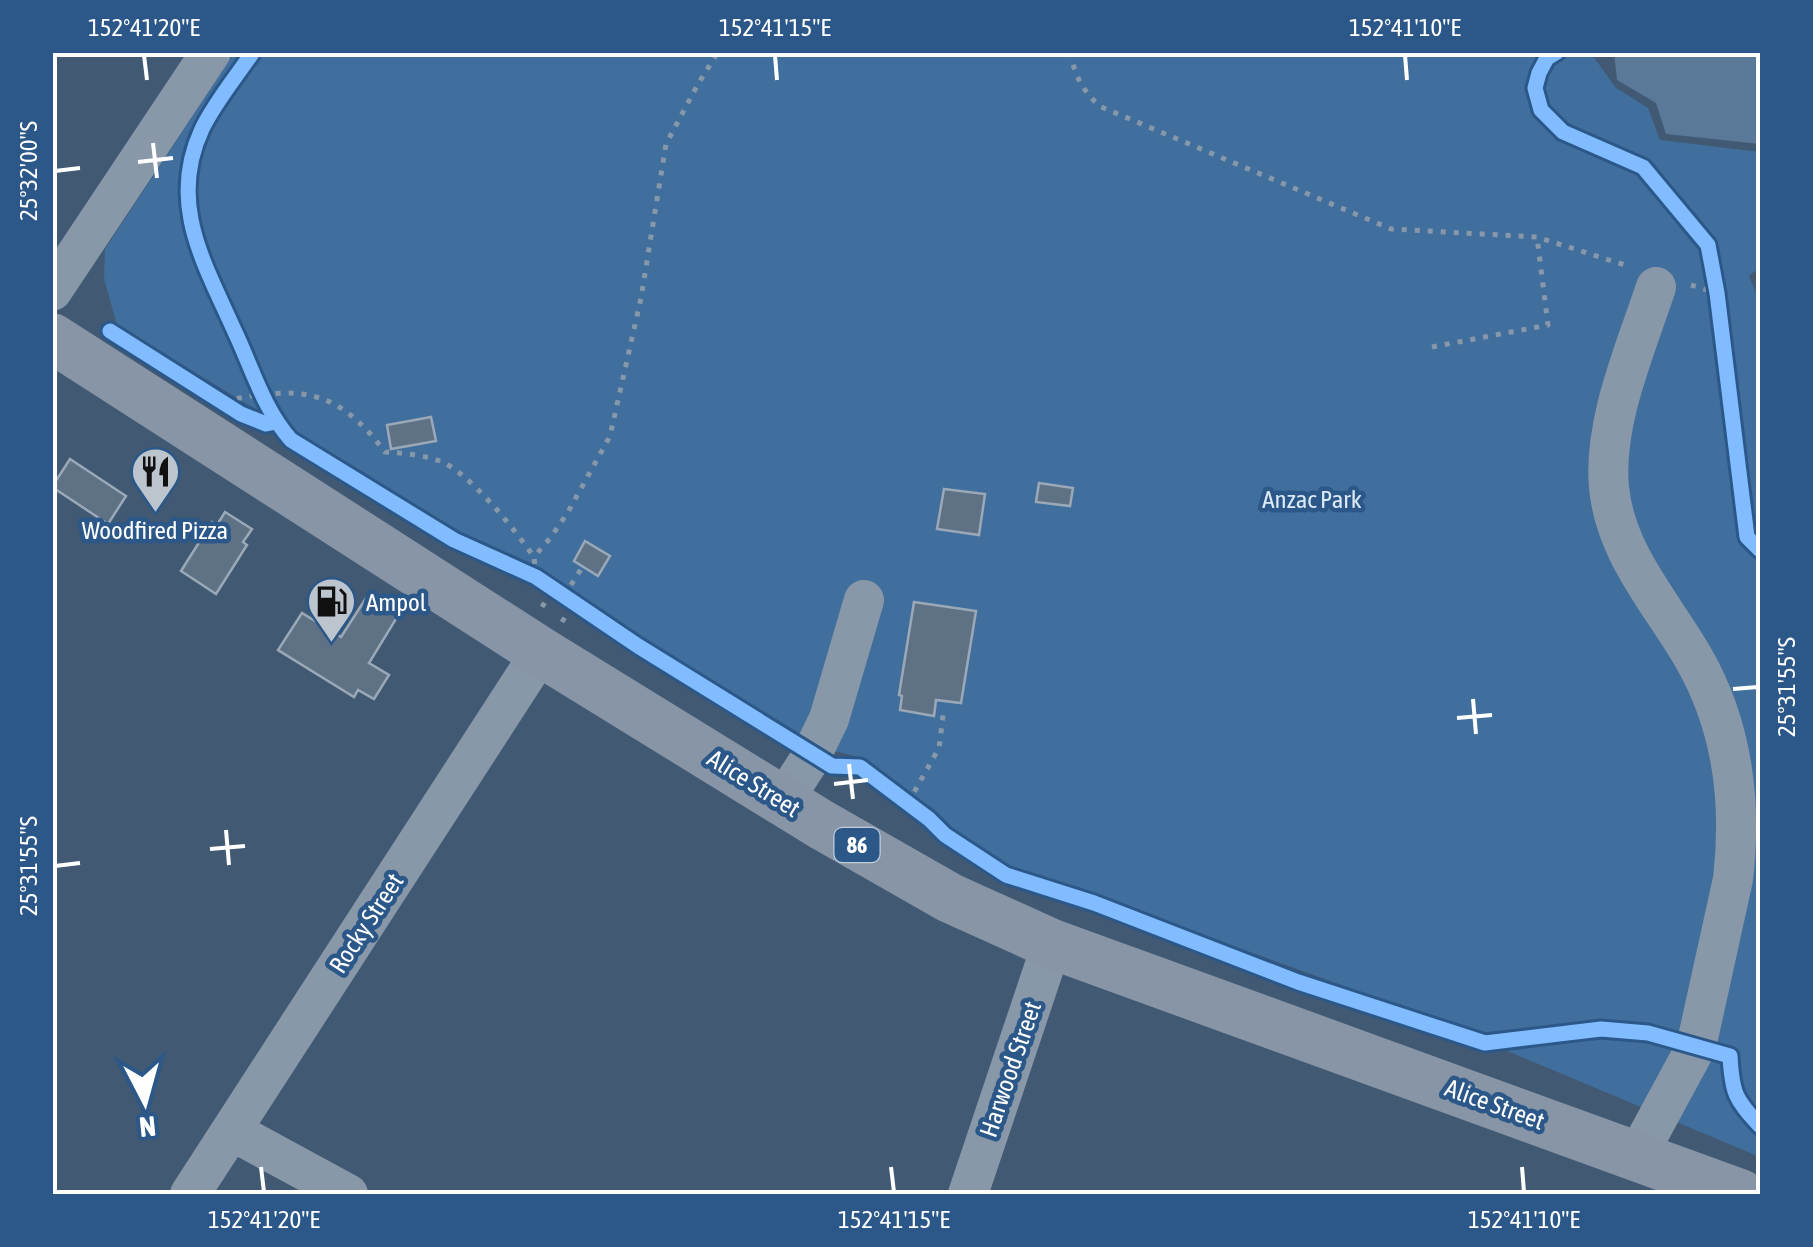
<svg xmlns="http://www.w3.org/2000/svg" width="1813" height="1247" viewBox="0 0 1813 1247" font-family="'Asap Condensed',sans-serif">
	<rect width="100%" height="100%" fill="#415973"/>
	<path fill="#406f9e" d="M 234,53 L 1591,53 L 1615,87 L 1648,108 L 1660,140 L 1760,152 L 1760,267 L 1749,276 L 1760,303 L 1760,1157 L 1405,1008 L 997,861 L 954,834 L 932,808 L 854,756 L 839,752 L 817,751 L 117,325 L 104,279 L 105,249 Z"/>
	<path fill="#5a7897" d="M 1614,53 L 1760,53 L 1760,144 L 1666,134 L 1656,103 L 1617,80 Z"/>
	<g fill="#5e7185" stroke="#9ba8b7" stroke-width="2.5">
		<path d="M 431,417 L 436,441 L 391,449 L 387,425 Z"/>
		<path d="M 70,459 L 126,496 L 108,524 L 52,487 Z"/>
		<path d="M 1039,483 L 1073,488 L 1070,506 L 1036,502 Z"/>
		<path d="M 944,489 L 985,494 L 979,535 L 937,529 Z"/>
		<path d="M 225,512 L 252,529 L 243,542 L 247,545 L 216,594 L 181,571 L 212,522 L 217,525 Z"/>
		<path d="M 585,541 L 610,556 L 598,576 L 574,561 Z"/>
		<path d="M 368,595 L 399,614 L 369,663 L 389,675 L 374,699 L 358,690 L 354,697 L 278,650 L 302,613 L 341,637 Z"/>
		<path d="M 914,602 L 976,611 L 961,703 L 936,700 L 934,716 L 900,710 L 902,696 L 899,695 Z"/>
	</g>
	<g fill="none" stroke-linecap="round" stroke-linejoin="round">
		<g stroke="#8898a9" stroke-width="5" stroke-dasharray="5 8" stroke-linecap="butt">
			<path d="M 1070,52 C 1075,76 1082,89 1099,106 L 1391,229 L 1537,237 L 1628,266"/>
			<path d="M 1691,285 L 1717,293"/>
			<path d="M 1432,347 L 1548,325 L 1537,237"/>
			<path d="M 224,401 C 300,386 336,387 385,452 C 403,453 423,455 440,461 C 470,473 515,530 534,557"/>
			<path d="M 536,577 L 534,557 L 551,537 L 568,512 L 610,436 L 641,298 L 666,144 L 698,84 L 718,52"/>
			<path d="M 564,596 L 583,566"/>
			<path d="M 542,607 L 553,589"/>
			<path d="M 562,622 L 574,603"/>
			<path d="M 908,803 L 939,748 L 944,708"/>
		</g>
		<g stroke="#8898a9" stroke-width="40">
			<path d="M 52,291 L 211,52"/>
			<path d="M 783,801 L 808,762 L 829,719 L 864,600"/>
			<path d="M 232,1131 L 348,1194"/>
			<path d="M 1637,1156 L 1696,1047 L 1733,879 C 1742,801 1733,726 1693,657 C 1661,602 1615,553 1609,487 C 1603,422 1636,348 1656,287"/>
			<path d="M 190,1194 L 541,652"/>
			<path d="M 968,1194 L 1052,944"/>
		</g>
		<path stroke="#8795a6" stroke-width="50" d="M 52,338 L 541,652 L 822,825 L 950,898 L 1052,944 L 1740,1194"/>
		<defs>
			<g id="cycleway">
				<path d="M 253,52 C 236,77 215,102 202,129 C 167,204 205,264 235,332 C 252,368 264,410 291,440 L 454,540 L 536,577 L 638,646 L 832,766 L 860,767 L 929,819 L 945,835 L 1006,875 L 1094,903 L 1298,982 L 1485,1043 L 1601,1029 L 1648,1033 L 1730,1056 C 1732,1093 1735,1099 1760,1126"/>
				<path d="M 1557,52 L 1547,58 L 1539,73 L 1535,88 L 1541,110 L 1563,132 L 1643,167 L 1708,245 L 1717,293 L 1747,537 L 1760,550"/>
				<path d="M 110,331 L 241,414 L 266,424 L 276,422"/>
			</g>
		</defs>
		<use href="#cycleway" stroke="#2b5889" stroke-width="21"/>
		<use href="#cycleway" stroke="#80bcff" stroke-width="15"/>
	</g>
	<path fill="none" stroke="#fff" stroke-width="4" d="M 144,55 L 147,80M 775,55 L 777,80M 1405,55 L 1407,80M 153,143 L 157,178M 138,162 L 173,158M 55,171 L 80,168M 1733,689 L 1758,687M 1473,699 L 1476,734M 1457,718 L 1492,715M 849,764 L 853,799M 834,784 L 868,780M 226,830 L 229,865M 210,849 L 245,846M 55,866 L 80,863M 261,1167 L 264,1192M 891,1167 L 894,1192M 1522,1167 L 1524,1192"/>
	<defs>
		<symbol id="restaurant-pin" viewBox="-11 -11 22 30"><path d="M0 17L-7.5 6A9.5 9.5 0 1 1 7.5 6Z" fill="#bcc5ce" stroke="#2b5889"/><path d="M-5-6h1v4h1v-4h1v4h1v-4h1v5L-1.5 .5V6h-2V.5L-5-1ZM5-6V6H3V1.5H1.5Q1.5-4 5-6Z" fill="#111"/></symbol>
		<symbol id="fuel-pin" viewBox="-11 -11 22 30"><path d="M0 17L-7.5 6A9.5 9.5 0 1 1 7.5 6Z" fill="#bcc5ce" stroke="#2b5889"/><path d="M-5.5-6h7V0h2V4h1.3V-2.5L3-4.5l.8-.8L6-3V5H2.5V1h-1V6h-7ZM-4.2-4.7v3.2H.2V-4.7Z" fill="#111"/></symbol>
	</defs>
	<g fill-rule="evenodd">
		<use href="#restaurant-pin" x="128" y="444" width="55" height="75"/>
		<use href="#fuel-pin" x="304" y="574" width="55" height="75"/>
	</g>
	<g text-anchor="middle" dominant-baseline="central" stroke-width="9" stroke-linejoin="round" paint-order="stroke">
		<rect fill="#2b5889" stroke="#bfcddc" stroke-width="2.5" x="834.5" y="828" width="45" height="34" rx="8"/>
		<g font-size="22" font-weight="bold" fill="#fff">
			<text x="857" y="845">86</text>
		</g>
		<g font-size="25" fill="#dce9f7" stroke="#2b5889">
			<text x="1312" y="499">Anzac Park</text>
		</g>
		<g font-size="25" fill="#fff" stroke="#2b5889">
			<text x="155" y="530">Woodfired Pizza</text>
			<text x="366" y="602" text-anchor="start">Ampol</text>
		</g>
		<g font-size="25" fill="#fff" stroke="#2b5889">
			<text transform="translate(754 783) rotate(32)">Alice Street</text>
			<text transform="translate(366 923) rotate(-57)">Rocky Street</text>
			<text transform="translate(1010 1069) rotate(-71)">Harwood Street</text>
			<text transform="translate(1495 1104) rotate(20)">Alice Street</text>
		</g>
	</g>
	<rect width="1813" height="1247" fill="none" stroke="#2b5889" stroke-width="110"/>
	<g transform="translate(145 1102) rotate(174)" stroke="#2b5889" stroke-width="8" paint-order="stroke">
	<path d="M0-8L18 38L0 25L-18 38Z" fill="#ffffff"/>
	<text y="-15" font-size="28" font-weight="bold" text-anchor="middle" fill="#ffffff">N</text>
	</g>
	<rect x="55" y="55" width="1703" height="1137" fill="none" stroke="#fff" stroke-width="4"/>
	<g font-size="25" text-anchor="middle" fill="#fff">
		<text x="144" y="36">152°41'20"E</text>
		<text x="775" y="36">152°41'15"E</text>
		<text x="1405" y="36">152°41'10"E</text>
		<text transform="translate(28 171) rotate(-90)" y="9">25°32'00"S</text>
		<text transform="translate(1786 687) rotate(-90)" y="9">25°31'55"S</text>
		<text transform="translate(28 866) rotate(-90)" y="9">25°31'55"S</text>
		<text x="264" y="1228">152°41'20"E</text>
		<text x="894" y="1228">152°41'15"E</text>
		<text x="1524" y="1228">152°41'10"E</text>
	</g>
</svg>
